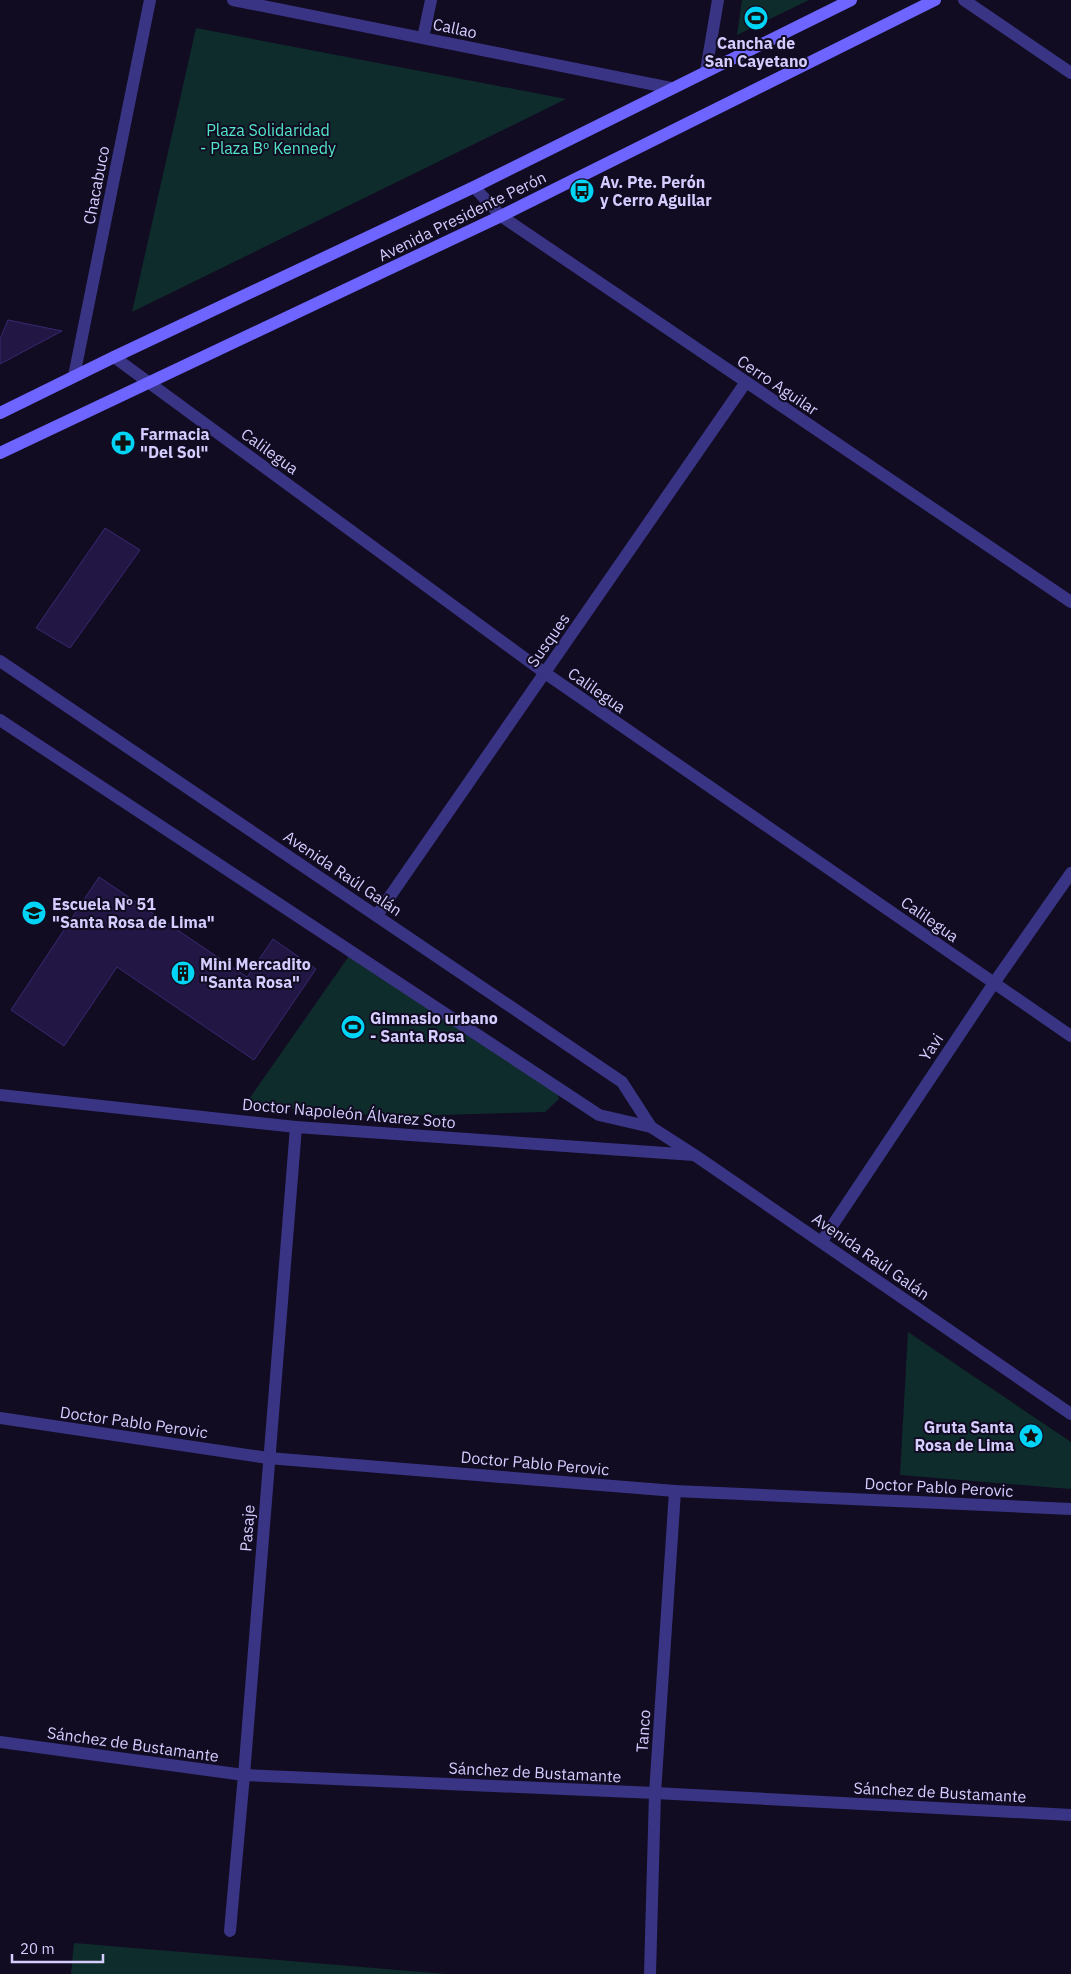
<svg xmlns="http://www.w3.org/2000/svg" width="1071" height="1974" viewBox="0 0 1071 1974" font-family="'IBM Plex Sans',sans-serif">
	<rect width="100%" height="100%" fill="#110c22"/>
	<g fill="#0f2c2c">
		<path d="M 742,0 L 809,0 L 737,35 Z"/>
		<path d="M 196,28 L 566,99 L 132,312 Z"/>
		<path d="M 349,956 L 553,1082 L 559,1099 L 545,1112 L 402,1116 L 321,1113 L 247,1102 Z"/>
		<path d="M 908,1332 L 1071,1442 L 1071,1489 L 900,1475 Z"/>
		<path d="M 74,1943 L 446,1974 L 71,1974 Z"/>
	</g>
	<g fill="#221744" stroke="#392871">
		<path d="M 8,320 L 62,331 L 0,364 L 0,339 Z"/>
		<path d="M 105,528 L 140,550 L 70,648 L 36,628 Z"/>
		<path d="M 99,877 L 247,977 L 273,939 L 316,969 L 254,1060 L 117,967 L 64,1046 L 11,1010 Z"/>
	</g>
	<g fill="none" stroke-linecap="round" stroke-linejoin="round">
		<g stroke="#3a3484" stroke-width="12">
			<path d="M 233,0 L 671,88"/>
			<path d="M 964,0 L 1071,73"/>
			<path d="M 423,38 L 431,0"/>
			<path d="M 706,71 L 718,0"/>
			<path d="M 474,187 L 501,216 L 1071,602"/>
			<path d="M 114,357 L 545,673 L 1071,1036"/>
			<path d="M 74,376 L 150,0"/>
			<path d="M 0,661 L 622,1082 L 651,1127"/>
			<path d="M 0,720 L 599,1115 L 651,1127 L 696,1156 L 1071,1414"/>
			<path d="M 377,915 L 746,382"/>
			<path d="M 0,1095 L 296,1127 L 694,1155"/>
			<path d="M 822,1241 L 994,983 L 1071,873"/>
			<path d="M 0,1418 L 268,1458 L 675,1491 L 1071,1509"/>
			<path d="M 0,1742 L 244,1775 L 655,1793 L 1071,1815"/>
			<path d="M 230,1931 L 244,1775 L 296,1127"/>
			<path d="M 650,1974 L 655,1793 L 675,1491"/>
		</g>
		<g stroke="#6e64ff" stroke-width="12">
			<path d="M 0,413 L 114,357 L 474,187 L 851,0"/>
			<path d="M 0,453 L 501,216 L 935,0"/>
		</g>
	</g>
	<defs>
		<symbol id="stadium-disc" viewBox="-11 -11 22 22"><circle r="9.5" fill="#00d5f8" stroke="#110c22"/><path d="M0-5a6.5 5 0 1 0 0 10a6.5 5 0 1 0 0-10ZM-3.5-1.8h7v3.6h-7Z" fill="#111"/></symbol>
		<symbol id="bus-disc" viewBox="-11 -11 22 22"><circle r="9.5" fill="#00d5f8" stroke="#110c22"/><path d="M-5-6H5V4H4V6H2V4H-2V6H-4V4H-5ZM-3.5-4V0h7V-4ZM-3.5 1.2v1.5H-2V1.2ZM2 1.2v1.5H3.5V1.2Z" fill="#111"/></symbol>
		<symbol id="pharmacy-disc" viewBox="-11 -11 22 22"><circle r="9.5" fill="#00d5f8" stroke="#110c22"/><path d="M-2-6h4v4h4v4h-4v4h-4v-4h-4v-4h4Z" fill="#111"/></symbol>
		<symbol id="school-disc" viewBox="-11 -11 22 22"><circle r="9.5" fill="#00d5f8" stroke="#110c22"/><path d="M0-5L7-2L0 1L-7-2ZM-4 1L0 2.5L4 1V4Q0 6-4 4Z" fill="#111"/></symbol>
		<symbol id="building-disc" viewBox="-11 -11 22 22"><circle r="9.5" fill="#00d5f8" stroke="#110c22"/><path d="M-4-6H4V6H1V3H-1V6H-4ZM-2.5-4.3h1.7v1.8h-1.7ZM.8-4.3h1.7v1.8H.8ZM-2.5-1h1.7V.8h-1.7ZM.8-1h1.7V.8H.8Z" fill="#111"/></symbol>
		<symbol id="sight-disc" viewBox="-11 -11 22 22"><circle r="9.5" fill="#00d5f8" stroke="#110c22"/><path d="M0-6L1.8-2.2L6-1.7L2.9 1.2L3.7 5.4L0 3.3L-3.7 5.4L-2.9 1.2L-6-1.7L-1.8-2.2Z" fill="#111"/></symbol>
	</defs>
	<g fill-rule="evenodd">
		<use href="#stadium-disc" x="742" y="4" width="28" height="28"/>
		<use href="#bus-disc" x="568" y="177" width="28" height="28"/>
		<use href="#pharmacy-disc" x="109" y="429" width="28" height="28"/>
		<use href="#school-disc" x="20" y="899" width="28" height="28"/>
		<use href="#building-disc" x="169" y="959" width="28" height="28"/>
		<use href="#stadium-disc" x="339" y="1013" width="28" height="28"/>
		<use href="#sight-disc" x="1017" y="1422" width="28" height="28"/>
	</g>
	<g text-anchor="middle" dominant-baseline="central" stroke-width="4" stroke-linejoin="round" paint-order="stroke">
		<g font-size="16" fill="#d5cdff" stroke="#110c22">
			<text transform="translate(455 28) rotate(12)">Callao</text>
			<text transform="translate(96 185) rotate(-79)">Chacabuco</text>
			<text transform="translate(462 216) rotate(-26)">Avenida Presidente Perón</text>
			<text transform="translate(778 385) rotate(34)">Cerro Aguilar</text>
			<text transform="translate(270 451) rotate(36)">Calilegua</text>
			<text transform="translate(548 640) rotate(-55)">Susques</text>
			<text transform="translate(597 690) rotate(35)">Calilegua</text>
			<text transform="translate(343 873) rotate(34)">Avenida Raúl Galán</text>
			<text transform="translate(930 919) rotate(35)">Calilegua</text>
			<text transform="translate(931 1047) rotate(-56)">Yavi</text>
			<text transform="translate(349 1113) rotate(5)">Doctor Napoleón Álvarez Soto</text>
			<text transform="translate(871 1256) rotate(35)">Avenida Raúl Galán</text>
			<text transform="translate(134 1422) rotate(8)">Doctor Pablo Perovic</text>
			<text transform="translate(535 1463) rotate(5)">Doctor Pablo Perovic</text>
			<text transform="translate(939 1487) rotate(3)">Doctor Pablo Perovic</text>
			<text transform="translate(247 1528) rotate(-86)">Pasaje</text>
			<text transform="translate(643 1731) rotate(-86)">Tanco</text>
			<text transform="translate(133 1744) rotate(8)">Sánchez de Bustamante</text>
			<text transform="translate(535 1772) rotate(3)">Sánchez de Bustamante</text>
			<text transform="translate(940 1792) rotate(3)">Sánchez de Bustamante</text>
		</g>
		<g font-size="16" font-weight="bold" fill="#d5cdff" stroke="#110c22" text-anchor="start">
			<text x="756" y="43" text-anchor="middle">Cancha de<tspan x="756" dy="18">San Cayetano</tspan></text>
			<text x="600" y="182">Av. Pte. Perón<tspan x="600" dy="18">y Cerro Aguilar</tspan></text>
			<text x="140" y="434">Farmacia<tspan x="140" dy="18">"Del Sol"</tspan></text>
			<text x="52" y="904">Escuela Nº 51<tspan x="52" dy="18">"Santa Rosa de Lima"</tspan></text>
			<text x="200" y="964">Mini Mercadito<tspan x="200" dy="18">"Santa Rosa"</tspan></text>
			<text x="370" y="1018">Gimnasio urbano<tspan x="370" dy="18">- Santa Rosa</tspan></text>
			<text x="1014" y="1427" text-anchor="end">Gruta Santa<tspan x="1014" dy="18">Rosa de Lima</tspan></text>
		</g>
		<g font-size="16" fill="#52e6c7" stroke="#110c22">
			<text x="268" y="130">Plaza Solidaridad<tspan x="268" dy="18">- Plaza Bº Kennedy</tspan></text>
		</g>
	</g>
	<path d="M12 1954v8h91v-8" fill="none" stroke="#d5cdff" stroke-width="2.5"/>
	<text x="20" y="1954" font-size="15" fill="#d5cdff" stroke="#110c22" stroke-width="4" paint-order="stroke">20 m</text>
</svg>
